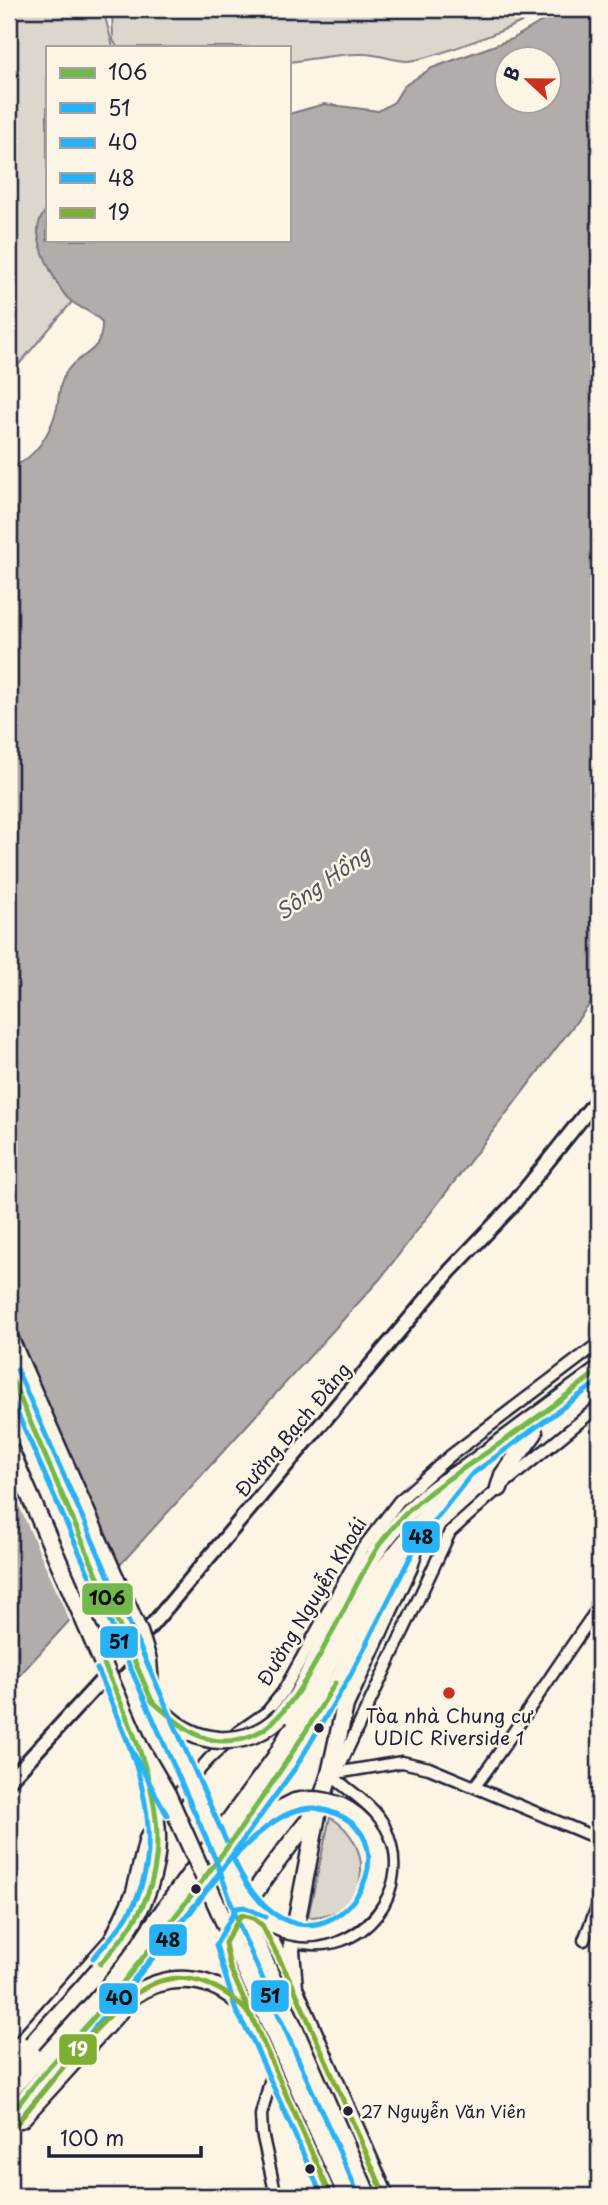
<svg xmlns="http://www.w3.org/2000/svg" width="608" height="2205" viewBox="0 0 608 2205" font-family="'Playpen Sans',sans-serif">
	<rect width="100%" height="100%" fill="#fcf5e5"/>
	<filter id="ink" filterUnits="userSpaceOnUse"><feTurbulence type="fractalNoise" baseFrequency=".0143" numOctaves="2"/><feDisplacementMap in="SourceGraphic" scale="14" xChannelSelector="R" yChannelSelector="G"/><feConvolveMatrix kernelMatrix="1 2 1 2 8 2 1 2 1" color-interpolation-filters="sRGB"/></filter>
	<g filter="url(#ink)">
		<g fill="#dcd6cc" stroke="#7f7c84" stroke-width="2">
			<path d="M 9,9 L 103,9 L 113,47 L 47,47 L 47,240 L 96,240 L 72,302 L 9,376 Z"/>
			<path d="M 112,9 L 543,9 C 530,23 428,60 407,61 C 393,61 379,54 364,54 C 339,53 314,59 289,62 L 289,47 L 117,47 L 113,40 Z"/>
			<path d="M 330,1817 C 379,1846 369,1919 308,1917 Z"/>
		</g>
		<path fill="#b2adab" stroke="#78757e" stroke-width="2" fill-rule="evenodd" d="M 557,9 L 599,9 L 599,992 L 380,1279 L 9,1687 L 9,468 C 35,460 50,434 57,408 C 59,398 59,385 64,376 C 76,352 103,357 102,322 C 93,312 81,309 71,301 C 58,291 39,249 38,233 C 37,223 42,216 47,208 L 47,240 L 289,240 L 289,114 L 324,104 L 378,111 L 394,102 L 404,86 L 432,68 L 512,39 L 544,20 ZM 506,60 L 548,60 L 548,102 L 506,102 Z"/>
		<path fill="#fcf5e5" d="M 9,1329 L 117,1574 L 71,1624 L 9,1483 Z"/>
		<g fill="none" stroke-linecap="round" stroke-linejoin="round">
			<defs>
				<g id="minor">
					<path d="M 333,1771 L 341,1763 L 450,1532 L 499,1488 L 599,1406"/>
					<path d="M 330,1774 L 402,1762 L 429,1768 L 599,1839"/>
					<path d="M 475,1786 C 519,1728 556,1666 599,1607"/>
					<path d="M 584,1940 L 599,1902"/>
					<path d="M 293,1941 C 364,1960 415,1891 384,1826 C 374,1805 347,1790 330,1774"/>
					<path d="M 9,2053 L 110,1939 L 132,1892 L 145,1838 L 165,1809 L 209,1759 L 238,1732 L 267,1712 L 283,1692 L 362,1549 L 399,1501 L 450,1456 L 599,1343"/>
					<path d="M 274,2067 L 261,2115 L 262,2133 L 276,2196"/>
				</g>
				<path id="tertiary" d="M 9,1781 L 146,1632 L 450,1271 L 512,1206 L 599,1097"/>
				<g id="primary">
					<path d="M 499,1488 L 503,1475 L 534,1433 L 532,1422"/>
					<path d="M 246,1916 L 262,1925 L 290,1979"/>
					<path d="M 244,2006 C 238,1988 224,1963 225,1944 C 226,1925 300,1831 316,1812"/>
					<path d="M 9,2092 L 148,1932 L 276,1757 L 379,1574 L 465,1469 L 599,1370"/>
					<path d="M 9,2118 L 183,1907 L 289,1762 L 342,1672 L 400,1559"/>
					<path d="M 21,2119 L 134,1995 C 169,1972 212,1975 242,2005 C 258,2021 265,2047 274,2068 C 294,2110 313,2153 331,2196"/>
					<path d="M 385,2196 L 294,1988 L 291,1950 L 318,1810 L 330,1774 L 345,1705 L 409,1567 L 419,1532"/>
				</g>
				<g id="trunk">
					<path d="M 281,1716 L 297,1696 C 341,1612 378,1516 465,1469"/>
					<path d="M 223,1856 L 265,1817 L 295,1802"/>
					<path d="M 9,2080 L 32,2044"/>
				</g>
			</defs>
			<use href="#minor" stroke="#22223b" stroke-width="15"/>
			<use href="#tertiary" stroke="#22223b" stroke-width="18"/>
			<use href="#primary" stroke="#22223b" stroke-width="21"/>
			<use href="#trunk" stroke="#22223b" stroke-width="21"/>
			<use href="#minor" stroke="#fcf5e5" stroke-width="10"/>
			<use href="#tertiary" stroke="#fcf5e5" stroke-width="12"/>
			<use href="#primary" stroke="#fcf5e5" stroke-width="16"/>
			<use href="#trunk" stroke="#fcf5e5" stroke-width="16"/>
			<defs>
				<g id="trunk-bridge">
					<path d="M 9,1337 L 139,1632 L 148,1660 L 150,1685"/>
					<path d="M 9,1373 L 225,1860 L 249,1926 L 368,2196"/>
					<path d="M 9,1448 L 139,1746 L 167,1794 L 347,2196"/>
					<path d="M 161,1711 C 195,1747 245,1751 281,1716"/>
					<path d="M 241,1890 C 303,1996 435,1882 356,1816 C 339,1802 317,1797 295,1802"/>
					<path d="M 32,2044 C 82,1986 155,1924 157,1842 C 158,1813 147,1785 141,1757"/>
				</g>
			</defs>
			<use href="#trunk-bridge" stroke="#22223b" stroke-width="21" stroke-linecap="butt"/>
			<use href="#trunk-bridge" stroke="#fcf5e5" stroke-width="16"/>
			<defs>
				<g id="bus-1">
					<path d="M 9,1373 L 152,1701 C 185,1729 209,1754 255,1734 C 304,1713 349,1587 382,1541 C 412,1500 451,1477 492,1449 C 529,1424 564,1398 599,1370"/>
					<path d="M 100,1964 C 118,1944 136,1923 146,1898 C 178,1821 134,1734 104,1664"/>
					<path d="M 9,2118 C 39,2074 79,2037 112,1996 C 193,1896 270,1795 335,1683"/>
				</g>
				<g id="bus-2">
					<path d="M 9,1394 L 217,1863 L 241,1930 L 359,2196"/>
					<path d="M 97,1669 L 131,1749 L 167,1815"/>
					<path d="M 266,1917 L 244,1907 L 236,1908 L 216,1945 L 236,2011 L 253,2041 L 322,2196"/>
				</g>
				<g id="bus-3">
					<path d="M 17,1370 L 226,1841"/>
					<path d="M 315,1808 C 445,1829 308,2025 233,1858 C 254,1837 282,1807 315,1808 Z"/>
					<path d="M 93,1958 C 112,1937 133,1914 141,1887 C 165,1815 126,1736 98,1670"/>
					<path d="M 16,2124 L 221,1873"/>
				</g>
				<path id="bus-4" d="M 16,2124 L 190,1913 L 296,1767 L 350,1676 L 419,1540 L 471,1475 L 599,1381"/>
				<g id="bus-5">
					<path d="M 9,2128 L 16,2124 C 51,2084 108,2003 155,1983 C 189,1969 230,1989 250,2016"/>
					<path d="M 331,2196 L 230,1968 L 225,1943 L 241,1915 L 253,1918 L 262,1925 L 294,1988 L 385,2196"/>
				</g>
			</defs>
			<use href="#bus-1" stroke="#fcf5e5" stroke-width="10"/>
			<use href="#bus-2" stroke="#fcf5e5" stroke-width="10"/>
			<use href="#bus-3" stroke="#fcf5e5" stroke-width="10"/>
			<use href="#bus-4" stroke="#fcf5e5" stroke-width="10"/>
			<use href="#bus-5" stroke="#fcf5e5" stroke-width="10"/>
			<use href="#bus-1" stroke="#72b84c" stroke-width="5"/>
			<use href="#bus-2" stroke="#27b2f5" stroke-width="5"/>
			<use href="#bus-3" stroke="#27b2f5" stroke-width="5"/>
			<use href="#bus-4" stroke="#27b2f5" stroke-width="5"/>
			<use href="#bus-5" stroke="#7eae34" stroke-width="5"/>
		</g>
	</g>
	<circle fill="#c8321e" stroke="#fcf5e5" stroke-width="2.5" cx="449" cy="1693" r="7"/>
	<g fill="#22223b" stroke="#fcf5e5" stroke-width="2.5">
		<circle cx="319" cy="1728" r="6"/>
		<circle cx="196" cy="1889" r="6"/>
		<circle cx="348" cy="2111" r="6"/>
		<circle cx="310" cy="2169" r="6"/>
	</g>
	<g text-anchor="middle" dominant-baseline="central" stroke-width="5" stroke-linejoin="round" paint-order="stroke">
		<g font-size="17" fill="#22223b" stroke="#fcf5e5" text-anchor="start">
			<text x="361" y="2111">27 Nguyễn Văn Viên</text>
		</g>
		<g font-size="19" fill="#22223b" stroke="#fcf5e5">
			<text transform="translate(292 1429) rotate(-50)">Đường Bạch Đằng</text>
			<text transform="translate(311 1601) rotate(-59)">Đường Nguyễn Khoái</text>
		</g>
		<g font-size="19" fill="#22223b" stroke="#fcf5e5">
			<text x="449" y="1715">Tòa nhà Chung cư<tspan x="449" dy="22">UDIC Riverside 1</tspan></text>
		</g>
		<g font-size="21" font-style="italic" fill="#545362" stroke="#fcf5e5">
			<text transform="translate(322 882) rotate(-35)">Sông Hồng</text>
		</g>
	</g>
	<g stroke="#fcf5e5" stroke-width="2.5">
		<rect x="401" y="1520" width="40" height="34" rx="7" fill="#27b2f5"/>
		<rect x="81" y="1582" width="53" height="34" rx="7" fill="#72b84c"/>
		<rect x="99" y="1625" width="40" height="34" rx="7" fill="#27b2f5"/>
		<rect x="148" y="1923" width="40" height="34" rx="7" fill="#27b2f5"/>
		<rect x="250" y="1979" width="40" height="34" rx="7" fill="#27b2f5"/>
		<rect x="98" y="1982" width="41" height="33" rx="7" fill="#27b2f5"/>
		<rect x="58" y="2033" width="40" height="33" rx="7" fill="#7eae34"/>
	</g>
	<g font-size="19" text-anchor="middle" font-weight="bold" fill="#fff">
		<text x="78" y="2056">19</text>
	</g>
	<g font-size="19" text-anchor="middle" font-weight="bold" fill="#111">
		<text x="421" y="1544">48</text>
		<text x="107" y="1605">106</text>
		<text x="119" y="1649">51</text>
		<text x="168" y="1947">48</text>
		<text x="270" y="2003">51</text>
		<text x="119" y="2005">40</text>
	</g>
	<rect width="608" height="2205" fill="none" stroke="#fcf5e5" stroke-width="35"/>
	<rect x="18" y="18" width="573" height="2170" fill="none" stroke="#22223b" stroke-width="2.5" filter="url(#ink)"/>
	<rect x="46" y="46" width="245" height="196" fill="#fcf5e5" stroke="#a5a1a1" stroke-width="2"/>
	<rect x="60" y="68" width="35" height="10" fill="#72b84c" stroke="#a5a1a1" stroke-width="2"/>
	<text x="108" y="80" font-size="21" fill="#22223b">106</text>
	<rect x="60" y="103" width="35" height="10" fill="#27b2f5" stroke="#a5a1a1" stroke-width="2"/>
	<text x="108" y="116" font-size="21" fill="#22223b">51</text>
	<rect x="60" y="138" width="35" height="10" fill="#27b2f5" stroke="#a5a1a1" stroke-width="2"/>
	<text x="108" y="150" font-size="21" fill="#22223b">40</text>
	<rect x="60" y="173" width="35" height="10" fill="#27b2f5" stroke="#a5a1a1" stroke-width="2"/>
	<text x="108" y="186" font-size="21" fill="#22223b">48</text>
	<rect x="60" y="208" width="35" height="10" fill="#7eae34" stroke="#a5a1a1" stroke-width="2"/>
	<text x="108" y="220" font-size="21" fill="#22223b">19</text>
	<g transform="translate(528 80) rotate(292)"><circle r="33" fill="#fcf5e5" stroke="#a5a1a1" stroke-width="2"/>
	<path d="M0-5L12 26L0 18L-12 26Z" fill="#c8321e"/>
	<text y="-10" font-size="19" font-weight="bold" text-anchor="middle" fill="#22223b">B</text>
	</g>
	<path d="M49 2146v10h152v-10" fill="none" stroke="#22223b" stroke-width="3.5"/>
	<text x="60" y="2146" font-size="21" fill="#22223b" stroke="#fcf5e5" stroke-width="5" paint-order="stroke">100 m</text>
</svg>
